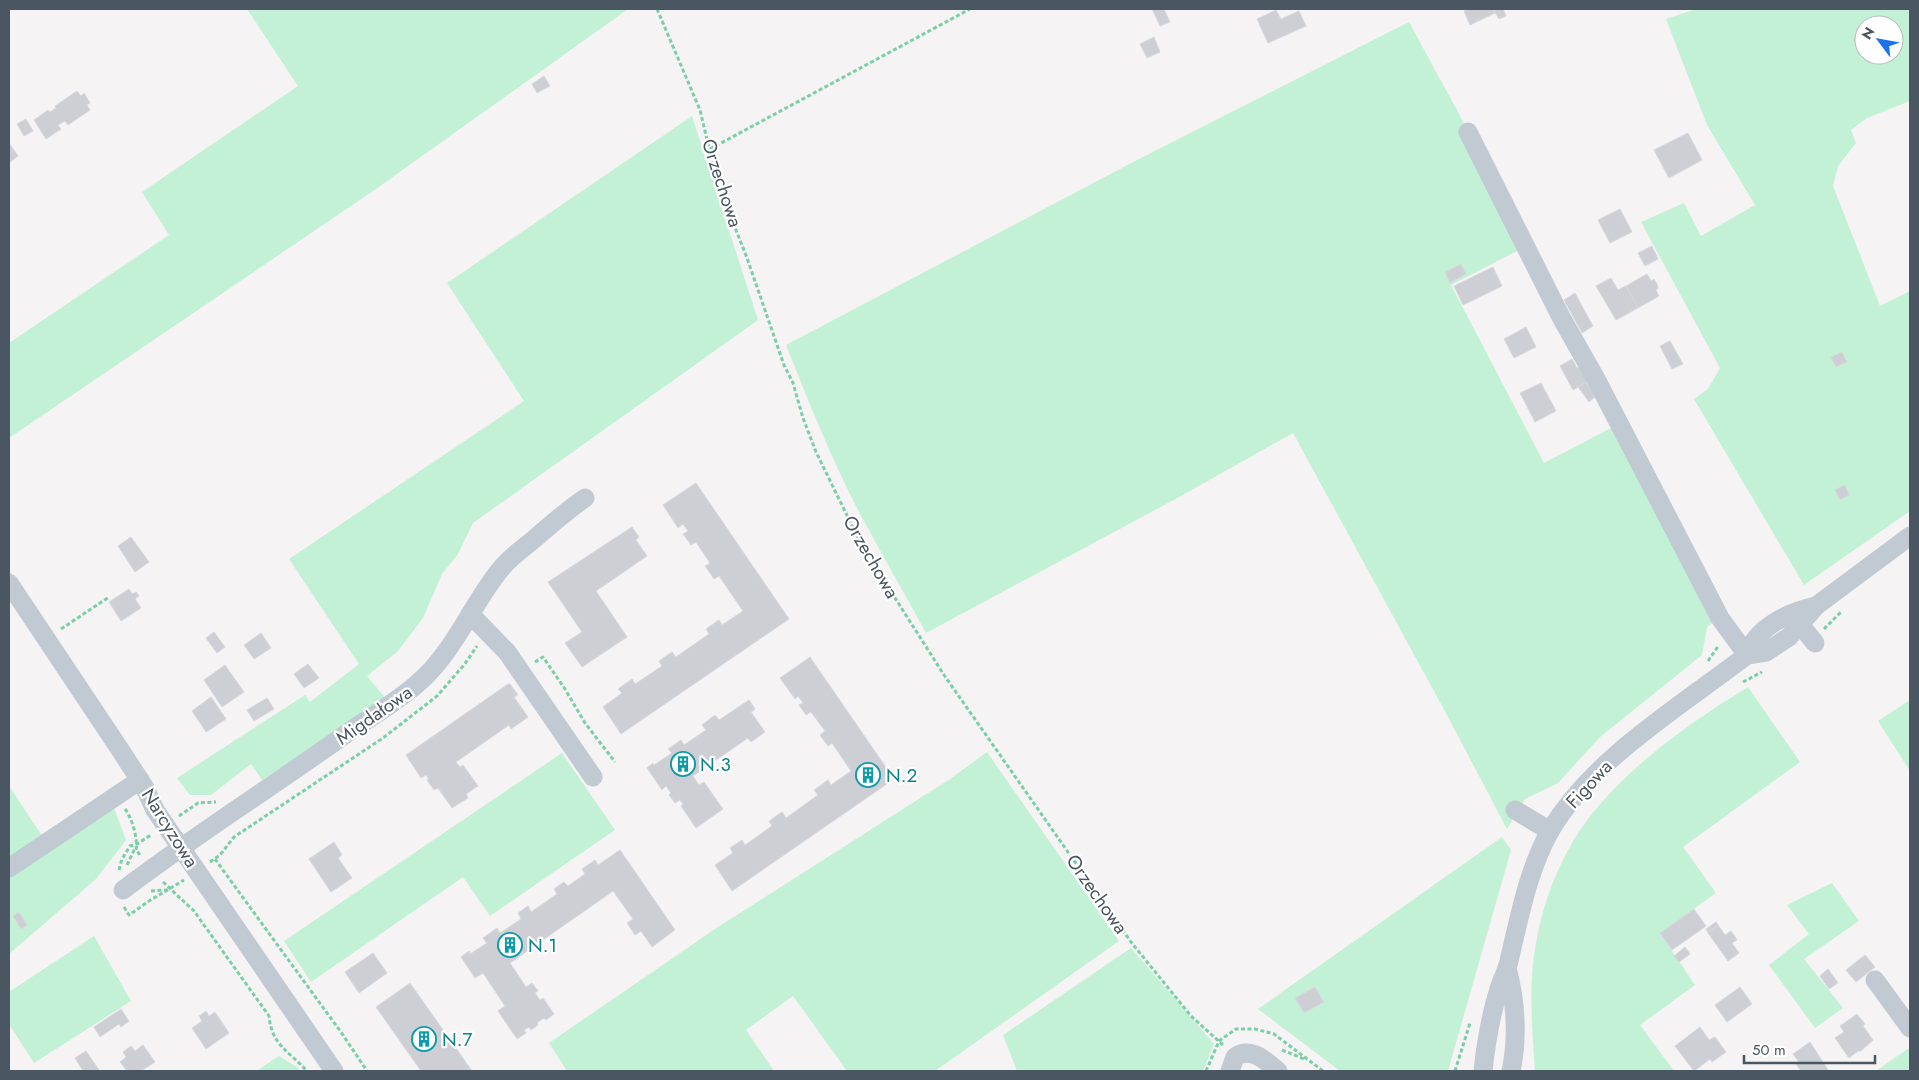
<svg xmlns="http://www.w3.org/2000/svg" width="1919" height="1080" viewBox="0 0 1919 1080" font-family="Jost,sans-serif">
	<rect width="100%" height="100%" fill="#f5f3f3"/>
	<g fill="#c3f1d5" fill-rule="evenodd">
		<path d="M 247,9 L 628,9 L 373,191 L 9,438 L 9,343 L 169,235 L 142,192 L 298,86 Z"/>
		<path d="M 1696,9 L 1910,9 L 1910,101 L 1867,118 L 1851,130 L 1856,143 L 1838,166 L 1833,186 L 1880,306 L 1910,291 L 1910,511 L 1804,585 L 1694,399 L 1708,389 L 1720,368 L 1641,222 L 1684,203 L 1701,236 L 1755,205 L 1707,125 L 1666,19 ZM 1864,25 L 1894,25 L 1894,55 L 1864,55 Z"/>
		<path d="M 1409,22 L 1465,125 L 1517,251 L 1451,285 L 1544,463 L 1613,427 L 1715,621 L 1707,627 L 1702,655 L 1600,737 L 1558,783 L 1525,799 L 1507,829 L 1447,715 L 1293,433 L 1181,496 L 926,633 C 906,596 885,560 865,523 C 834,466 810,405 786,345 L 1139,159 Z"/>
		<path d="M 692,116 L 758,320 L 473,523 L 458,554 L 442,574 L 423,618 L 398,651 L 367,676 L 387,700 L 262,780 L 251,764 L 211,795 L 190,795 L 177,778 L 305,695 L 310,702 L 359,664 L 289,559 L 524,401 L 447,283 Z"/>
		<path d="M 1748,687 L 1800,762 L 1683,847 L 1716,893 L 1660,933 L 1695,985 L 1640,1025 L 1674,1071 L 1535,1071 C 1532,1029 1528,980 1537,938 C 1542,910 1553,878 1567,852 C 1603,783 1683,727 1748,687 Z"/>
		<path d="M 1910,700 L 1910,771 L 1878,721 Z"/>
		<path d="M 987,752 L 1119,941 L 935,1071 L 847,1071 L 793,996 L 746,1030 L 774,1071 L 567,1071 L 549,1043 L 715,929 L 950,779 Z"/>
		<path d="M 562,753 L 615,830 L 490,916 L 463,877 L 311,982 L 284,941 Z"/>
		<path d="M 9,786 L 42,836 L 9,857 Z"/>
		<path d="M 114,808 L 126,840 L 96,879 L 9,954 L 9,877 Z"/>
		<path d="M 1502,837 L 1511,850 L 1448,1071 L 1340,1071 L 1258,1009 Z"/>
		<path d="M 1832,883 L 1859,921 L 1804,959 L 1843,1008 L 1815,1028 L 1769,965 L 1809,934 L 1787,905 Z"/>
		<path d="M 94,936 L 131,1001 L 34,1063 L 9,1024 L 9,992 Z"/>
		<path d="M 1131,948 L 1214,1044 L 1203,1071 L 1017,1071 L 1003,1035 Z"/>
		<path d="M 1910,1048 L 1910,1071 L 1876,1071 L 1906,1050 Z"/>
		<path d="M 279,1056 L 298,1068 L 300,1071 L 256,1071 Z"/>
	</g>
	<g fill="#cdcfd5" stroke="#d7d9de">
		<path d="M 1152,9 L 1164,9 L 1170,22 L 1160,26 Z"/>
		<path d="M 1468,9 L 1493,9 L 1495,13 L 1470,25 L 1464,11 Z"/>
		<path d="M 1493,9 L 1503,9 L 1506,16 L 1499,19 Z"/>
		<path d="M 1276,10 L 1281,19 L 1299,11 L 1306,26 L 1268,43 L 1257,19 Z"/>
		<path d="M 1154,37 L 1160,52 L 1147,58 L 1140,44 Z"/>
		<path d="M 544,76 L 550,86 L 537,93 L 532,84 Z"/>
		<path d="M 77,91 L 81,96 L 84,93 L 90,103 L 87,105 L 90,110 L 68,125 L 65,121 L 58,125 L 61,129 L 46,139 L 34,120 L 48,110 L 50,112 L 56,108 L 55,106 Z"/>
		<path d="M 26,119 L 33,131 L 24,136 L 17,124 Z"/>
		<path d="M 1688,133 L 1702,160 L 1669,178 L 1654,150 Z"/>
		<path d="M 9,143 L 18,156 L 9,163 Z"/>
		<path d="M 1620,209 L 1632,232 L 1610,243 L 1598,220 Z"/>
		<path d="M 1652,246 L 1658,259 L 1645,266 L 1638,253 Z"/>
		<path d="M 1461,264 L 1466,274 L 1450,283 L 1445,272 Z"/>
		<path d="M 1493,267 L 1502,286 L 1463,305 L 1454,286 Z"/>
		<path d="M 1647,274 L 1651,281 L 1654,279 L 1657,284 L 1658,288 L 1656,290 L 1659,296 L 1638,308 L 1626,286 Z"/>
		<path d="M 1611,278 L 1618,290 L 1626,286 L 1638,308 L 1616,320 L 1596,286 Z"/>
		<path d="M 1575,293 L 1593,326 L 1582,333 L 1564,300 Z"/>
		<path d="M 1526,327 L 1536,347 L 1514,358 L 1504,339 Z"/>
		<path d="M 1670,341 L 1683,364 L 1672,369 L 1660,346 Z"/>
		<path d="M 1842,352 L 1847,362 L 1836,367 L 1831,357 Z"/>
		<path d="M 1572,359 L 1577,368 L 1582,366 L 1590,380 L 1573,390 L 1560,366 Z"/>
		<path d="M 1586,382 L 1596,396 L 1589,402 L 1578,387 Z"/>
		<path d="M 1541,383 L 1556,411 L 1535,422 L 1520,393 Z"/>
		<path d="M 696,483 L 789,619 L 621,734 L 603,707 L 622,693 L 618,689 L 632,679 L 635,684 L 662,666 L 659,661 L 672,652 L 676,657 L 709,634 L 706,629 L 719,620 L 722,625 L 743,611 L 719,576 L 714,579 L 705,566 L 710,563 L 696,542 L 691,545 L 683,534 L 688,531 L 683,524 L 678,528 L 663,505 Z"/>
		<path d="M 1845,485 L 1849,495 L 1840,500 L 1835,490 Z"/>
		<path d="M 632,527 L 639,537 L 636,540 L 647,556 L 596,591 L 627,637 L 582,667 L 565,643 L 582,632 L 548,582 Z"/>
		<path d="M 131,537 L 149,562 L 135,572 L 118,546 Z"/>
		<path d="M 129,589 L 132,594 L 136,592 L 139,596 L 135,599 L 141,608 L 121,621 L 109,602 Z"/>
		<path d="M 214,632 L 225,647 L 217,653 L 206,638 Z"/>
		<path d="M 261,633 L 271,648 L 254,659 L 244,645 Z"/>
		<path d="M 810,657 L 894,779 L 732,891 L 715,865 L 733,853 L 730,848 L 742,840 L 745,845 L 772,826 L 769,821 L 782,812 L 786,818 L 818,795 L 814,790 L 828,780 L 831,785 L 851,771 L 832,743 L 828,746 L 820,735 L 825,731 L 811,712 L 806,715 L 799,705 L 803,703 L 798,696 L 795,699 L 780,678 Z"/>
		<path d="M 308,664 L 319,678 L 304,688 L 294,674 Z"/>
		<path d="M 225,665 L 244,692 L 222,707 L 204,680 Z"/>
		<path d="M 508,684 L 510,684 L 518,695 L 514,697 L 528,717 L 511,729 L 509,725 L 456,762 L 460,767 L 463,765 L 478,786 L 466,794 L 468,798 L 452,808 L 438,788 L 434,790 L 427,780 L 429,779 L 426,775 L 421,778 L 406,755 Z"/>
		<path d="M 211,697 L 226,719 L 206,732 L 192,711 Z"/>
		<path d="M 267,698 L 274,709 L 254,721 L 247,710 Z"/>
		<path d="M 749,700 L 755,709 L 751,712 L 765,732 L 751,742 L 748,738 L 693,776 L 699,785 L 704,782 L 723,809 L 696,828 L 681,806 L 683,804 L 680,800 L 675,803 L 669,795 L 671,793 L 666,786 L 662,790 L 647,768 L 653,763 L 654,765 L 672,753 L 668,749 L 681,740 L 684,745 L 706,730 L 702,725 L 715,715 L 719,720 Z"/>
		<path d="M 334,842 L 342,855 L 338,858 L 352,878 L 331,892 L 309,859 Z"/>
		<path d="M 620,850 L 675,930 L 652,947 L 641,931 L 635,935 L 627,923 L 633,919 L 613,891 L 510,963 L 526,987 L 532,983 L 538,991 L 535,993 L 540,1000 L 543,998 L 554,1014 L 546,1020 L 544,1018 L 537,1023 L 538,1025 L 531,1030 L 529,1027 L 524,1030 L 526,1033 L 517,1039 L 498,1011 L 505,1006 L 483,973 L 475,978 L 461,957 L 469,951 L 470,954 L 487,943 L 483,938 L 497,928 L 500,933 L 521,919 L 518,913 L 528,906 L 531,912 L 557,894 L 554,889 L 564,882 L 568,886 L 585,874 L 582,869 L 595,860 L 598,865 Z"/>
		<path d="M 1694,909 L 1706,926 L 1672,950 L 1660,933 Z"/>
		<path d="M 19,912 L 27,925 L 21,929 L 13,916 Z"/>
		<path d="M 1716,922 L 1718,925 L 1708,933 L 1706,929 Z"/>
		<path d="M 1718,925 L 1725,935 L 1731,931 L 1737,940 L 1732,943 L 1739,953 L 1728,961 L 1708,933 Z"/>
		<path d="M 1685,947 L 1690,954 L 1679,962 L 1674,956 Z"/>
		<path d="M 373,953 L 387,973 L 359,993 L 345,972 Z"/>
		<path d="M 1865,955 L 1875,967 L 1856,982 L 1846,970 Z"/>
		<path d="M 1828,969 L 1838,983 L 1829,989 L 1820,976 Z"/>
		<path d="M 410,983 L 472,1071 L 421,1071 L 376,1007 Z"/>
		<path d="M 1315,987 L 1324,1002 L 1304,1013 L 1295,998 Z"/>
		<path d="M 1740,987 L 1752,1004 L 1727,1022 L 1715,1005 Z"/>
		<path d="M 121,1009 L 129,1021 L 121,1027 L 119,1024 L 100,1037 L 94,1027 Z"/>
		<path d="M 206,1011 L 209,1016 L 215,1012 L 229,1033 L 206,1049 L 192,1028 L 202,1021 L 199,1016 Z"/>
		<path d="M 1857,1014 L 1865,1024 L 1863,1026 L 1873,1040 L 1861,1051 L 1858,1051 L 1849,1058 L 1835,1038 L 1844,1032 L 1840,1026 Z"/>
		<path d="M 1700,1027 L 1709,1040 L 1715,1037 L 1726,1052 L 1712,1062 L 1710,1059 L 1694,1071 L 1675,1046 Z"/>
		<path d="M 1810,1042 L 1828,1070 L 1826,1071 L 1801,1071 L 1796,1064 L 1799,1062 L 1793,1054 Z"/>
		<path d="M 143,1045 L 155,1062 L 141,1071 L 127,1071 L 120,1062 L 126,1057 L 123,1052 L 131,1046 L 135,1051 Z"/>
		<path d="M 86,1051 L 99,1070 L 97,1071 L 83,1071 L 75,1058 Z"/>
	</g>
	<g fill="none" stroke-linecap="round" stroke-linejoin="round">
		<g stroke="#7ad0a6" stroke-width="3" stroke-dasharray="4 2.5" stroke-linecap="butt">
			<path d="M 657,9 L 700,110 L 717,182 L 747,258 L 784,365 L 793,383 L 803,418 L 816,452 L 862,546 L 944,675 L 1131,942 L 1191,1016 L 1223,1045"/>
			<path d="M 710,149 L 970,9"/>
			<path d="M 61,629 L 109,597"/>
			<path d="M 1824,629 L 1841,612"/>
			<path d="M 1708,661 L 1719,645"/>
			<path d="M 535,662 L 543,657 L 565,689 L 585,723 L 615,762"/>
			<path d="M 1743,682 L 1762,672"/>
			<path d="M 125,809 C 132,818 138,838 136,850 L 141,856"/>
			<path d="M 179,816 L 198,803 L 216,802"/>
			<path d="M 215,859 L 343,1035 L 367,1071"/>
			<path d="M 210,862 L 220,855 L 234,837 L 383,738 L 437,696 L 464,665 L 477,646"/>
			<path d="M 127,865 L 135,848"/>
			<path d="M 119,870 L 122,859 L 130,846 L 137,844 L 151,835"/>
			<path d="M 163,882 L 194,911 L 269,1016 C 272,1046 289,1051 307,1071"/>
			<path d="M 151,891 L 167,890"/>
			<path d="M 124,907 L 129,915 L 149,901 L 184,880"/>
			<path d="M 1282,1050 L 1304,1059"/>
			<path d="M 1206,1071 L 1219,1041 L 1236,1029 L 1255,1029 L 1274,1034 L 1323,1071"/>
			<path d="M 1455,1071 L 1470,1023"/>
		</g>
		<g stroke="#c1cad2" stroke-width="19">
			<path d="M 1468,132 L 1562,319 L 1596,379 L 1720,618 L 1747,655"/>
			<path d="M 9,583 L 119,748 L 145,788 L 155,810 L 334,1071"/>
			<path d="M 470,614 L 507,652 L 593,777"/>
			<path d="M 1794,617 L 1815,643"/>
			<path d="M 1747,655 C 1756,627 1789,612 1816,606"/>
			<path d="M 1515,810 L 1550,831"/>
			<path d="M 9,868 L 140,780"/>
			<path d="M 123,890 C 194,836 270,788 343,736 C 367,719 394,704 417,684 C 452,654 469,611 496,575 C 506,561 519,551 532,541 C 549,526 566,511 585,498"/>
			<path d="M 1507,968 C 1516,1001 1518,1039 1511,1071"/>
			<path d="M 1875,980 L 1910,1028"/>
			<path d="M 1230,1071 L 1235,1057 C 1252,1046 1265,1061 1278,1071"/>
			<path d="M 1483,1071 C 1486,1043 1490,1017 1499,989 C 1501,981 1506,973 1508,965 C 1519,920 1527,872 1550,831 C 1593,758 1681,706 1747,655 L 1766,652 L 1789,637 L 1816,606 L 1910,536"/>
		</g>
	</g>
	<defs>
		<symbol id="building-ring" viewBox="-11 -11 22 22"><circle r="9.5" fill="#fff" stroke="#0f9aa8" stroke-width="1.5"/><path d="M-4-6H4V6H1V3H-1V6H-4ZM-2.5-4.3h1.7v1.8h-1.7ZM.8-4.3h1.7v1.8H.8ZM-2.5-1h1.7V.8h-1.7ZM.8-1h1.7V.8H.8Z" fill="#0f9aa8"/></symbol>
	</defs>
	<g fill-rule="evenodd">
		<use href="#building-ring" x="669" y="750" width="28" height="28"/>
		<use href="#building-ring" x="854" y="761" width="28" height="28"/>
		<use href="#building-ring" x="496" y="931" width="28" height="28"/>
		<use href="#building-ring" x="410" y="1025" width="28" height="28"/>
	</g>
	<g text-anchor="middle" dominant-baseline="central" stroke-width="4.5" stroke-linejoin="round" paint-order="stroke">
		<g font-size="19" fill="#4a5661" stroke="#fff">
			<text transform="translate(722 183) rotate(72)">Orzechowa</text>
			<text transform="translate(871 557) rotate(60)">Orzechowa</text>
			<text transform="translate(374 715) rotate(-35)">Migdałowa</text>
			<text transform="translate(1589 784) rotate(-47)">Figowa</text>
			<text transform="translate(170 828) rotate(58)">Narcyzowa</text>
			<text transform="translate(1097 894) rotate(55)">Orzechowa</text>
		</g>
		<g font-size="19" fill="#0d838f" stroke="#fff" text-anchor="start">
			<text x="700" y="764">N.3</text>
			<text x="886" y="775">N.2</text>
			<text x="528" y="945">N.1</text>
			<text x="442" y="1039">N.7</text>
		</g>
	</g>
	<rect width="1919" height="1080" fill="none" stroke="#4a5661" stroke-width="20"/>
	<g transform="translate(1879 40) rotate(302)"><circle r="24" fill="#ffffff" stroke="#b7bbc0"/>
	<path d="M0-4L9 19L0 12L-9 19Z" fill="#1a73e8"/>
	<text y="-8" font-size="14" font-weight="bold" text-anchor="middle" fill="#4a5661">N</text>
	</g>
	<path d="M1744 1055v8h131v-8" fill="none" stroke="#4a5661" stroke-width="2.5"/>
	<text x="1752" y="1055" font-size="15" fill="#4a5661" stroke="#ffffff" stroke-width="4" paint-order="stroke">50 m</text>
</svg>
